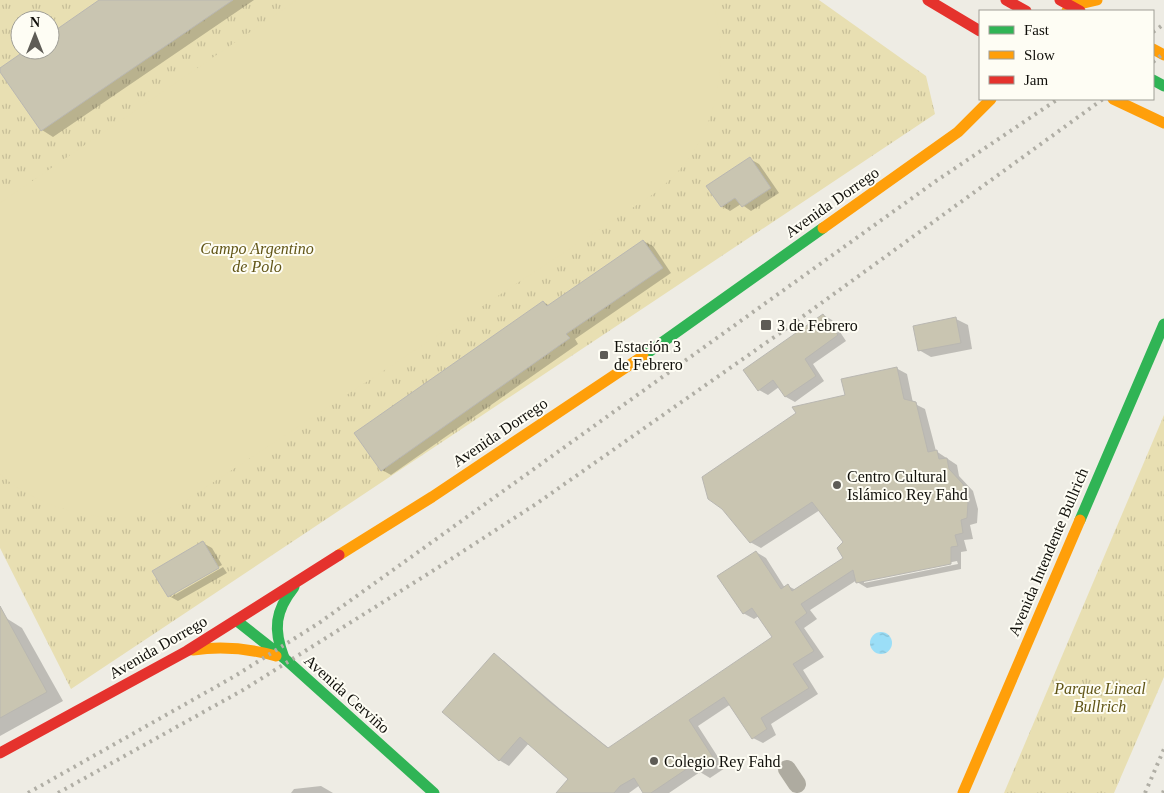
<svg xmlns="http://www.w3.org/2000/svg" width="1164" height="793" viewBox="0 0 1164 793" font-family="'Times New Roman',serif">
	<defs>
		<pattern id="park-tufts" width="24" height="20" patternUnits="userSpaceOnUse" patternTransform="scale(1.25)"><rect width="24" height="20" fill="#e8dfb2"/><path d="M3 7l-1-3M5 7V3M7 7l1-3M15 17l-1-3M17 17v-4M19 17l1-3" fill="none" stroke="#c6be98"/></pattern>
		<pattern id="water-ripples" width="26" height="14" patternUnits="userSpaceOnUse" patternTransform="scale(1.25)"><rect width="26" height="14" fill="#9bdef7"/><path d="M2 4q2-2 4 0t4 0M15 11q2-2 4 0t4 0" fill="none" stroke="#84bdd2"/></pattern>
	</defs>
	<rect width="100%" height="100%" fill="#eeece4"/>
	<g fill="url(#park-tufts)" fill-rule="evenodd">
		<path d="M 0,0 L 819,0 L 926,76 L 935,114 L 71,689 L 0,548 ZM 20,20 L 50,20 L 50,50 L 20,50 Z"/>
		<path d="M 1164,415 L 1164,677 L 1114,793 L 1004,793 Z"/>
	</g>
	<path fill="#e8dfb2" d="M 297,0 L 712,0 C 728,50 721,107 694,151 C 683,168 669,181 655,193 L 180,504 C 170,508 161,513 151,514 C 108,523 59,513 22,490 C 14,486 7,480 0,474 L 0,203 Z"/>
	<circle fill="url(#water-ripples)" cx="881" cy="643" r="11"/>
	<g fill="#0003" fill-rule="evenodd">
		<path d="M 102,0 L 254,0 L 53,137 L 42,130 L 0,69 L 28,50 L 50,50 L 50,35 Z"/>
		<path d="M 750,159 L 759,164 L 779,193 L 751,211 L 741,204 L 730,211 L 722,206 Z"/>
		<path d="M 643,241 L 653,246 L 671,273 L 575,339 L 578,344 L 391,475 L 382,470 L 543,302 L 550,306 Z"/>
		<path d="M 823,315 L 832,320 L 846,341 L 813,364 L 824,381 L 795,402 L 786,397 L 779,387 L 768,395 L 759,390 Z"/>
		<path d="M 956,319 L 968,325 L 972,349 L 931,357 L 919,350 Z"/>
		<path d="M 896,368 L 907,374 L 913,403 L 925,409 L 936,451 L 957,465 L 959,476 L 973,491 L 978,509 L 977,523 L 970,525 L 973,539 L 964,540 L 967,551 L 961,552 L 961,569 L 867,588 L 857,582 L 857,580 L 810,610 L 817,619 L 804,628 L 824,657 L 803,670 L 818,694 L 771,724 L 776,735 L 763,743 L 753,738 L 731,704 L 698,726 L 725,768 L 710,778 L 700,772 L 669,793 L 645,793 L 640,785 L 629,793 L 557,793 L 570,779 L 529,743 L 509,766 L 499,760 L 494,655 L 504,661 L 560,709 L 610,749 L 774,638 L 759,616 L 754,619 L 743,613 L 756,552 L 766,558 L 785,588 L 788,586 L 796,590 L 844,559 L 844,542 L 820,510 L 761,548 L 750,542 L 846,396 ZM 957,561 L 958,564 L 864,583 L 864,580 Z"/>
		<path d="M 203,543 L 212,548 L 222,565 L 171,594 L 171,597 L 223,567 L 227,573 L 178,601 L 169,596 Z"/>
		<path d="M 6,618 L 22,628 L 63,701 L 0,736 L 0,621 Z"/>
		<path d="M 321,786 L 333,793 L 291,793 L 294,789 Z"/>
	</g>
	<g fill="#c9c5b1" stroke="#b9b7b1">
		<path d="M 99,0 L 233,0 L 41,131 L 0,72 L 0,68 L 26,50 L 50,50 L 50,34 Z"/>
		<path d="M 750,157 L 771,188 L 742,207 L 735,198 L 721,207 L 706,186 Z"/>
		<path d="M 643,240 L 663,268 L 566,334 L 570,338 L 381,471 L 354,433 L 543,301 L 547,306 Z"/>
		<path d="M 823,314 L 838,335 L 805,359 L 816,376 L 785,397 L 773,380 L 758,391 L 743,370 Z"/>
		<path d="M 956,317 L 961,343 L 918,351 L 913,326 Z"/>
		<path d="M 897,367 L 904,399 L 916,402 L 928,452 L 937,450 L 939,459 L 947,458 L 949,469 L 963,484 L 968,503 L 967,518 L 961,520 L 963,533 L 955,535 L 958,546 L 951,547 L 951,564 L 856,583 L 853,570 L 801,604 L 807,613 L 795,622 L 814,651 L 793,664 L 809,688 L 761,718 L 767,729 L 752,739 L 724,697 L 689,720 L 716,762 L 699,773 L 694,764 L 651,793 L 643,793 L 634,778 L 620,786 L 614,793 L 556,793 L 568,779 L 520,737 L 499,761 L 442,712 L 494,653 L 550,702 L 608,748 L 772,637 L 752,608 L 743,614 L 717,576 L 756,551 L 781,589 L 788,584 L 792,591 L 843,558 L 837,548 L 843,542 L 812,502 L 750,543 L 722,509 L 708,499 L 702,477 L 796,413 L 792,407 L 845,395 L 841,379 Z"/>
		<path d="M 203,541 L 219,568 L 168,597 L 152,571 Z"/>
		<path d="M 0,606 L 47,692 L 0,718 Z"/>
	</g>
	<g fill="none" stroke-linecap="round" stroke-linejoin="round">
		<path stroke="#aeaba0" stroke-width="18" d="M 787,769 L 797,784"/>
		<g stroke="#30b455" stroke-width="11">
			<path d="M 1153,80 L 1164,86"/>
			<path d="M 643,356 L 823,228"/>
			<path d="M 1080,520 L 1164,324"/>
			<path d="M 237,621 L 284,658 L 434,793"/>
			<path d="M 284,658 C 273,629 275,611 294,587"/>
		</g>
		<g stroke="#ff9f0a" stroke-width="11">
			<path d="M 1067,11 L 1071,6 L 1097,0"/>
			<path d="M 1153,49 L 1164,55"/>
			<path d="M 1113,99 L 1164,123"/>
			<path d="M 823,228 L 958,132 L 991,99"/>
			<path d="M 339,555 L 432,497 L 643,356"/>
			<path d="M 193,650 C 222,646 248,648 276,656"/>
			<path d="M 963,793 L 1080,520"/>
		</g>
		<g stroke="#e5322d" stroke-width="11">
			<path d="M 928,0 L 980,31"/>
			<path d="M 1006,0 L 1026,11"/>
			<path d="M 1060,0 L 1080,11"/>
			<path d="M 0,753 L 187,651 L 339,555"/>
		</g>
		<g stroke="#b0aea5" stroke-width="4" stroke-dasharray="2.5 5" stroke-linecap="butt">
			<path d="M 1153,32 L 1164,24"/>
			<path d="M 1153,62 L 1164,53"/>
			<path d="M 28,793 L 235,676 L 319,623 L 936,181 L 1058,99"/>
			<path d="M 58,793 L 243,690 L 431,572 L 536,504 L 780,333 L 1103,99"/>
			<path d="M 1145,793 L 1164,749"/>
			<path d="M 1163,793 L 1164,790"/>
		</g>
	</g>
	<g fill="#5e5c56" stroke="#fefdf4" stroke-width="2">
		<rect x="760" y="319" width="12" height="12" rx="2.5"/>
		<rect x="599" y="350" width="10" height="10" rx="2.5"/>
		<circle cx="837" cy="485" r="5"/>
		<circle cx="654" cy="761" r="5"/>
	</g>
	<g text-anchor="middle" dominant-baseline="central" stroke-width="4" stroke-linejoin="round" paint-order="stroke">
		<g font-size="16" fill="#100f0a" stroke="#fefdf4">
			<text transform="translate(832 202) rotate(-35)">Avenida Dorrego</text>
			<text transform="translate(500 432) rotate(-34)">Avenida Dorrego</text>
			<text transform="translate(1048 552) rotate(-67)">Avenida Intendente Bullrich</text>
			<text transform="translate(158 647) rotate(-30)">Avenida Dorrego</text>
			<text transform="translate(347 694) rotate(42)">Avenida Cerviño</text>
		</g>
		<g font-size="16" font-style="italic" fill="#615516" stroke="#fefdf4">
			<text x="257" y="248">Campo Argentino<tspan x="257" dy="18">de Polo</tspan></text>
			<text x="1100" y="688">Parque Lineal<tspan x="1100" dy="18">Bullrich</tspan></text>
		</g>
		<g font-size="16" fill="#100f0a" stroke="#fefdf4" text-anchor="start">
			<text x="777" y="325">3 de Febrero</text>
			<text x="614" y="346">Estación 3<tspan x="614" dy="18">de Febrero</tspan></text>
			<text x="847" y="476">Centro Cultural<tspan x="847" dy="18">Islámico Rey Fahd</tspan></text>
			<text x="664" y="761">Colegio Rey Fahd</text>
		</g>
	</g>
	<rect x="979" y="10" width="175" height="90" fill="#fefdf4" stroke="#9f9e96"/>
	<rect x="989" y="26" width="25" height="8" fill="#30b455" stroke="#9f9e96"/>
	<text x="1024" y="35" font-size="15" fill="#100f0a">Fast</text>
	<rect x="989" y="51" width="25" height="8" fill="#ff9f0a" stroke="#9f9e96"/>
	<text x="1024" y="60" font-size="15" fill="#100f0a">Slow</text>
	<rect x="989" y="76" width="25" height="8" fill="#e5322d" stroke="#9f9e96"/>
	<text x="1024" y="85" font-size="15" fill="#100f0a">Jam</text>
	<g transform="translate(35 35)"><circle r="24" fill="#fefdf4" stroke="#9f9e96"/>
	<path d="M0-4L9 19L0 12L-9 19Z" fill="#5e5c56"/>
	<text y="-8" font-size="14" font-weight="bold" text-anchor="middle" fill="#100f0a">N</text>
	</g>
</svg>
